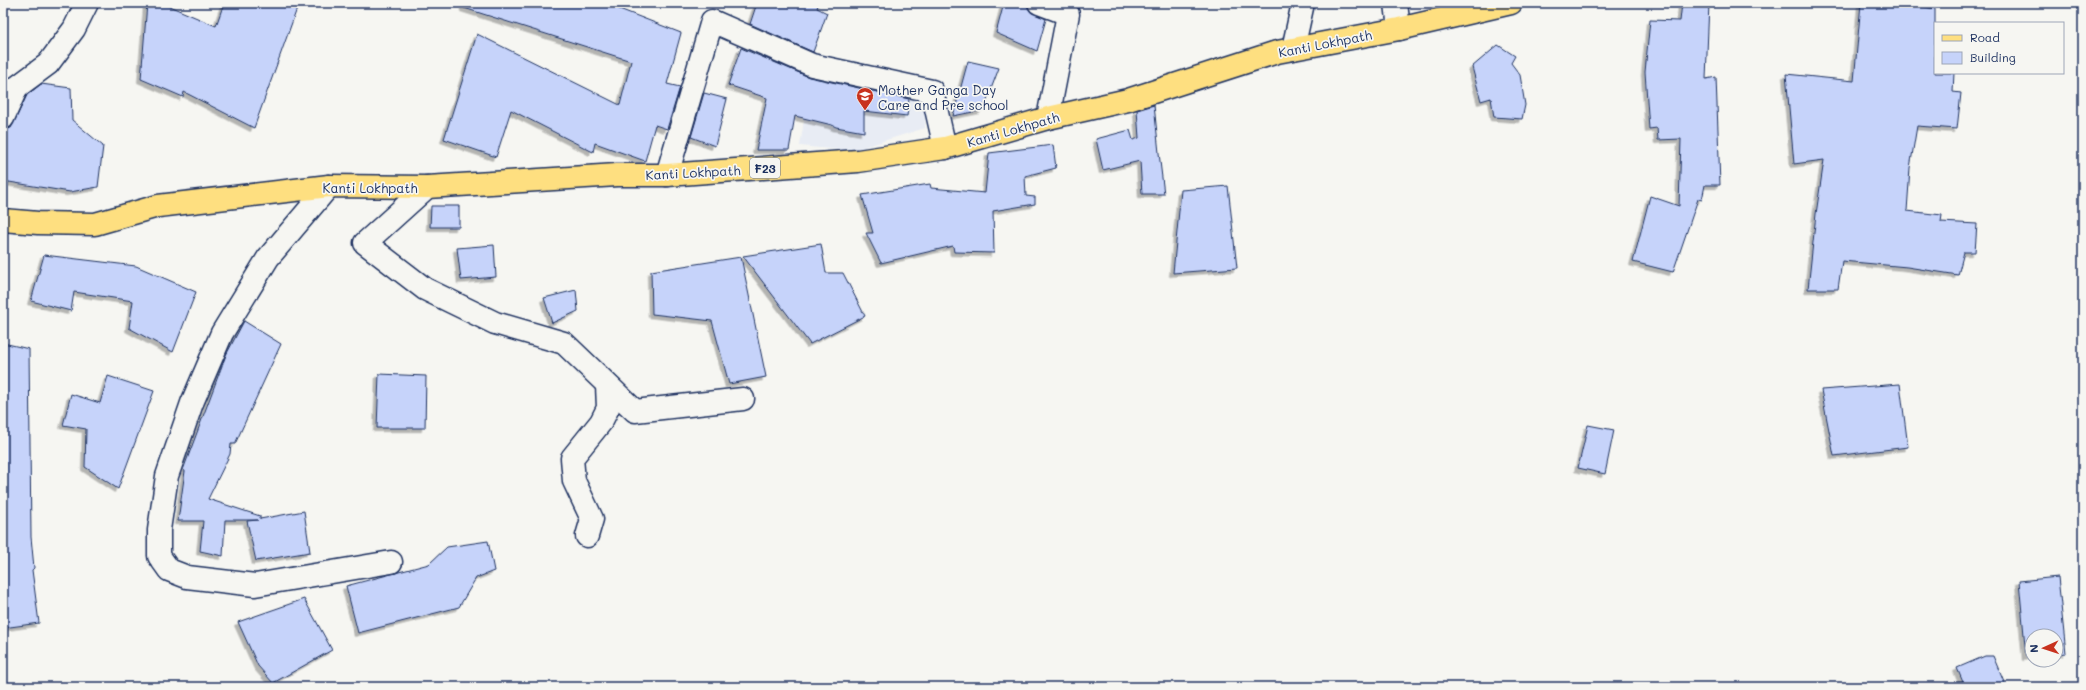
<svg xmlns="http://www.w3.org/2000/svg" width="2086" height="690" viewBox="0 0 2086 690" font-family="Mali,sans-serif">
	<defs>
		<filter id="shadow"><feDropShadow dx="-3.5" dy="3.5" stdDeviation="0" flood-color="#0004"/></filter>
	</defs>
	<rect width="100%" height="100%" fill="#f6f6f2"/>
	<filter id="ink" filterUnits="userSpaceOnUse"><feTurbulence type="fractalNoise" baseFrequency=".025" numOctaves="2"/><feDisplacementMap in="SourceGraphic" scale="8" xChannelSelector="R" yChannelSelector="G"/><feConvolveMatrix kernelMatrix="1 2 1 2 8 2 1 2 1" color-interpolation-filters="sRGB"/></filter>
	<g filter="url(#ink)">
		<path fill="#e8ecf4" d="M 811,75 L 926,93 L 925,128 L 851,151 L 800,146 Z"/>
		<g fill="#c6d3fa" stroke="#1b2f5e" filter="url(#shadow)">
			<path d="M 147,3 L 162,3 L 216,26 L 224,3 L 299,3 L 254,128 L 184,92 L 183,97 L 141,79 Z"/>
			<path d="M 464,3 L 604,3 L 681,33 L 667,84 L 680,87 L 667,129 L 655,125 L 645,161 L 595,143 L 593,152 L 511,110 L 496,157 L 444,139 L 477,34 L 620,105 L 631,61 L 464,8 Z"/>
			<path d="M 757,3 L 819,3 L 817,8 L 827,13 L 813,52 L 750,24 Z"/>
			<path d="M 1004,3 L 1027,3 L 1030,11 L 1046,19 L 1037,51 L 996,33 Z"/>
			<path d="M 1682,3 L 1709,3 L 1706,79 L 1716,77 L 1720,185 L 1705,185 L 1702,200 L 1698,199 L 1673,272 L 1633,262 L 1650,196 L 1679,206 L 1681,139 L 1658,140 L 1657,128 L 1649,129 L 1645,72 L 1650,20 L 1680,21 Z"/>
			<path d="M 1861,3 L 1902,3 L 1935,9 L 1935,73 L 1954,73 L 1953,92 L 1961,93 L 1957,129 L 1917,126 L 1910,168 L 1907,211 L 1942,215 L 1941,222 L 1977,224 L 1975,252 L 1964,252 L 1958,275 L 1907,267 L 1842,261 L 1838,289 L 1808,289 L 1816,214 L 1824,160 L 1794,164 L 1786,74 L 1854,81 Z"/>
			<path d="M 1498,45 L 1515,56 L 1511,63 L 1520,75 L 1525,105 L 1522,119 L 1494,117 L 1491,98 L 1481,101 L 1472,67 Z"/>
			<path d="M 741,48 L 809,77 L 909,99 L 907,116 L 864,111 L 864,132 L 836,127 L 832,125 L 795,116 L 789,150 L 756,150 L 767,98 L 728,85 Z"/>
			<path d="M 968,61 L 999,68 L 983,110 L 953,116 Z"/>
			<path d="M 41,84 L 71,88 L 72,120 L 103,146 L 98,187 L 70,192 L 3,181 L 3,130 L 11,128 L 27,95 Z"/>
			<path d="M 704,93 L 727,99 L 715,146 L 691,137 Z"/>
			<path d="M 1154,105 L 1159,153 L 1164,194 L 1142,194 L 1140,161 L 1103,170 L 1096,139 L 1130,130 L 1133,140 L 1139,138 L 1137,110 Z"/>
			<path d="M 1053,145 L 1056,168 L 1025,176 L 1026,196 L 1035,197 L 1035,204 L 993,211 L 994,253 L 954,252 L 953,246 L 881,263 L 866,233 L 873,233 L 862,195 L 930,184 L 931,188 L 985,193 L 989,153 Z"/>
			<path d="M 1228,186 L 1237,268 L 1173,273 L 1181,190 Z"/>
			<path d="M 431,206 L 459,206 L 459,227 L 430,227 Z"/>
			<path d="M 821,244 L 826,273 L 843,273 L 865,316 L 810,344 L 743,256 Z"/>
			<path d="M 494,245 L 496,277 L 461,280 L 457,248 Z"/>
			<path d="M 44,255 L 136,266 L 196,292 L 173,352 L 129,328 L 133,301 L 74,292 L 71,311 L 31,301 Z"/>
			<path d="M 741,257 L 766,377 L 729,384 L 712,321 L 652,314 L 651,271 Z"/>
			<path d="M 576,290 L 578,311 L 552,323 L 544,298 Z"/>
			<path d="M 244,321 L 281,344 L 235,444 L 231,444 L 230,454 L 208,499 L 260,516 L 260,519 L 304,511 L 310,552 L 256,561 L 247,521 L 258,520 L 225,520 L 223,556 L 200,551 L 203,521 L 178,521 L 185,471 L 183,470 L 226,355 Z"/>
			<path d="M 3,343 L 29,349 L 31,537 L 34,568 L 32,570 L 39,623 L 3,628 Z"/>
			<path d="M 379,374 L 426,376 L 425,428 L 377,428 Z"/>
			<path d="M 108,376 L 154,391 L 118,489 L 85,467 L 86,429 L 63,425 L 71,394 L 100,403 Z"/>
			<path d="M 1900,384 L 1908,447 L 1834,456 L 1821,390 Z"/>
			<path d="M 1588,425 L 1614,430 L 1605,474 L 1578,468 Z"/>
			<path d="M 488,541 L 494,571 L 476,578 L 459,607 L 358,633 L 346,586 L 429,564 L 447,547 Z"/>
			<path d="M 2058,577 L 2066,653 L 2056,654 L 2056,636 L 2032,636 L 2032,656 L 2026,657 L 2019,581 Z"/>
			<path d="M 304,599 L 332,650 L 273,683 L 258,666 L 238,622 Z"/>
			<path d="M 1985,656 L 1993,656 L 2006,687 L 1965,687 L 1957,668 Z"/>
		</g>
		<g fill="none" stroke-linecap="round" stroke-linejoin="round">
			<defs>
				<g id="minor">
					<path d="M 1039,3 L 1068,14 L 1048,118"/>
					<path d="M 1396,3 L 1399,29"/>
					<path d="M 1293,49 L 1303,3"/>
					<path d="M 3,118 L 17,87 L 48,64 L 74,29 L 87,3"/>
					<path d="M 667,175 L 712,21 L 812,65 L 932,91 L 945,148"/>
					<path d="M 329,186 L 268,258 L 222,333 L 192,403 L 167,476 L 159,530 L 159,556 L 169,570 L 187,577 L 255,585 L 391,562"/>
					<path d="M 427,187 L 365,243 L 425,289 L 495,323 L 564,343 L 635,411 L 743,399"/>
					<path d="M 587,536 L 592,519 L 574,481 L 572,458 L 601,422 L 608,408 L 607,385"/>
				</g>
				<path id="major" d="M 3,220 L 38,223 L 95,224 L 158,206 L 329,186 L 427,187 L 617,175 L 667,175 L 858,161 L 945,148 L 1048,118 L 1128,100 L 1277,52 L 1399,29 L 1511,3"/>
			</defs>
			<use href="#minor" stroke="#1b2f5e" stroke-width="25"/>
			<use href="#major" stroke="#1b2f5e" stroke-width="25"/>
			<use href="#minor" stroke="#f6f6f2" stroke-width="22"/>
			<use href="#major" stroke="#fedf80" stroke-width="22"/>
		</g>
	</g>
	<defs>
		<symbol id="school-pin" viewBox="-11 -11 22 30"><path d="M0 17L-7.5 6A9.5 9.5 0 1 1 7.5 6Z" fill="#c8321e" stroke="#f6f6f2"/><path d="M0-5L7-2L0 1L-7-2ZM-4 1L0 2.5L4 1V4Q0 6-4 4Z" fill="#fff"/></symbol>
	</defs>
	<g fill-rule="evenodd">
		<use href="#school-pin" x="855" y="86" width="20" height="27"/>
	</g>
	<g text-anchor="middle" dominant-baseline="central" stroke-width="3.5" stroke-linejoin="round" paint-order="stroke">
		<rect fill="#f6f6f2" stroke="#5d6b8a" stroke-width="1" x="750" y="158" width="30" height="20" rx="3"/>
		<g font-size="12" font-weight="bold" fill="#1b2f5e">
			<text x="765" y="168">F23</text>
		</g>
		<g font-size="13" fill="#1b2f5e" stroke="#f6f6f2">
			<text transform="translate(1325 43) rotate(-11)">Kanti Lokhpath</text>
			<text transform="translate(1013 129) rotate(-16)">Kanti Lokhpath</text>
			<text transform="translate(693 172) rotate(-3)">Kanti Lokhpath</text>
			<text x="370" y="187">Kanti Lokhpath</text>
		</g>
		<g font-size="13" fill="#1b2f5e" stroke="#f6f6f2" text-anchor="start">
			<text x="878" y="89">Mother Ganga Day<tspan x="878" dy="15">Care and Pre school</tspan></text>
		</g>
	</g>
	<rect width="2086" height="690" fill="none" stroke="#f6f6f2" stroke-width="16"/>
	<rect x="8" y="8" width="2070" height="674" fill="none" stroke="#1b2f5e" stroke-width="1.5" filter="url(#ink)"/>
	<rect x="1934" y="22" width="130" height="52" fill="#f6f6f2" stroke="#9ea6b7"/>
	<rect x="1942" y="35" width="20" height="6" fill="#fedf80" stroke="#9ea6b7"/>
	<text x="1970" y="42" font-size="12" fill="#1b2f5e">Road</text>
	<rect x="1942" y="52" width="20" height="12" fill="#c6d3fa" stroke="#9ea6b7"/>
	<text x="1970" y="62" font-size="12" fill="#1b2f5e">Building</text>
	<g transform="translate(2044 648) rotate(267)"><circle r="19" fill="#f6f6f2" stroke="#9ea6b7"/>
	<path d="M0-3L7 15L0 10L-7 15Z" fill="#c8321e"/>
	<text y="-6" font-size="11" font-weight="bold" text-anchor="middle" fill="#1b2f5e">N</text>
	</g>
</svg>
